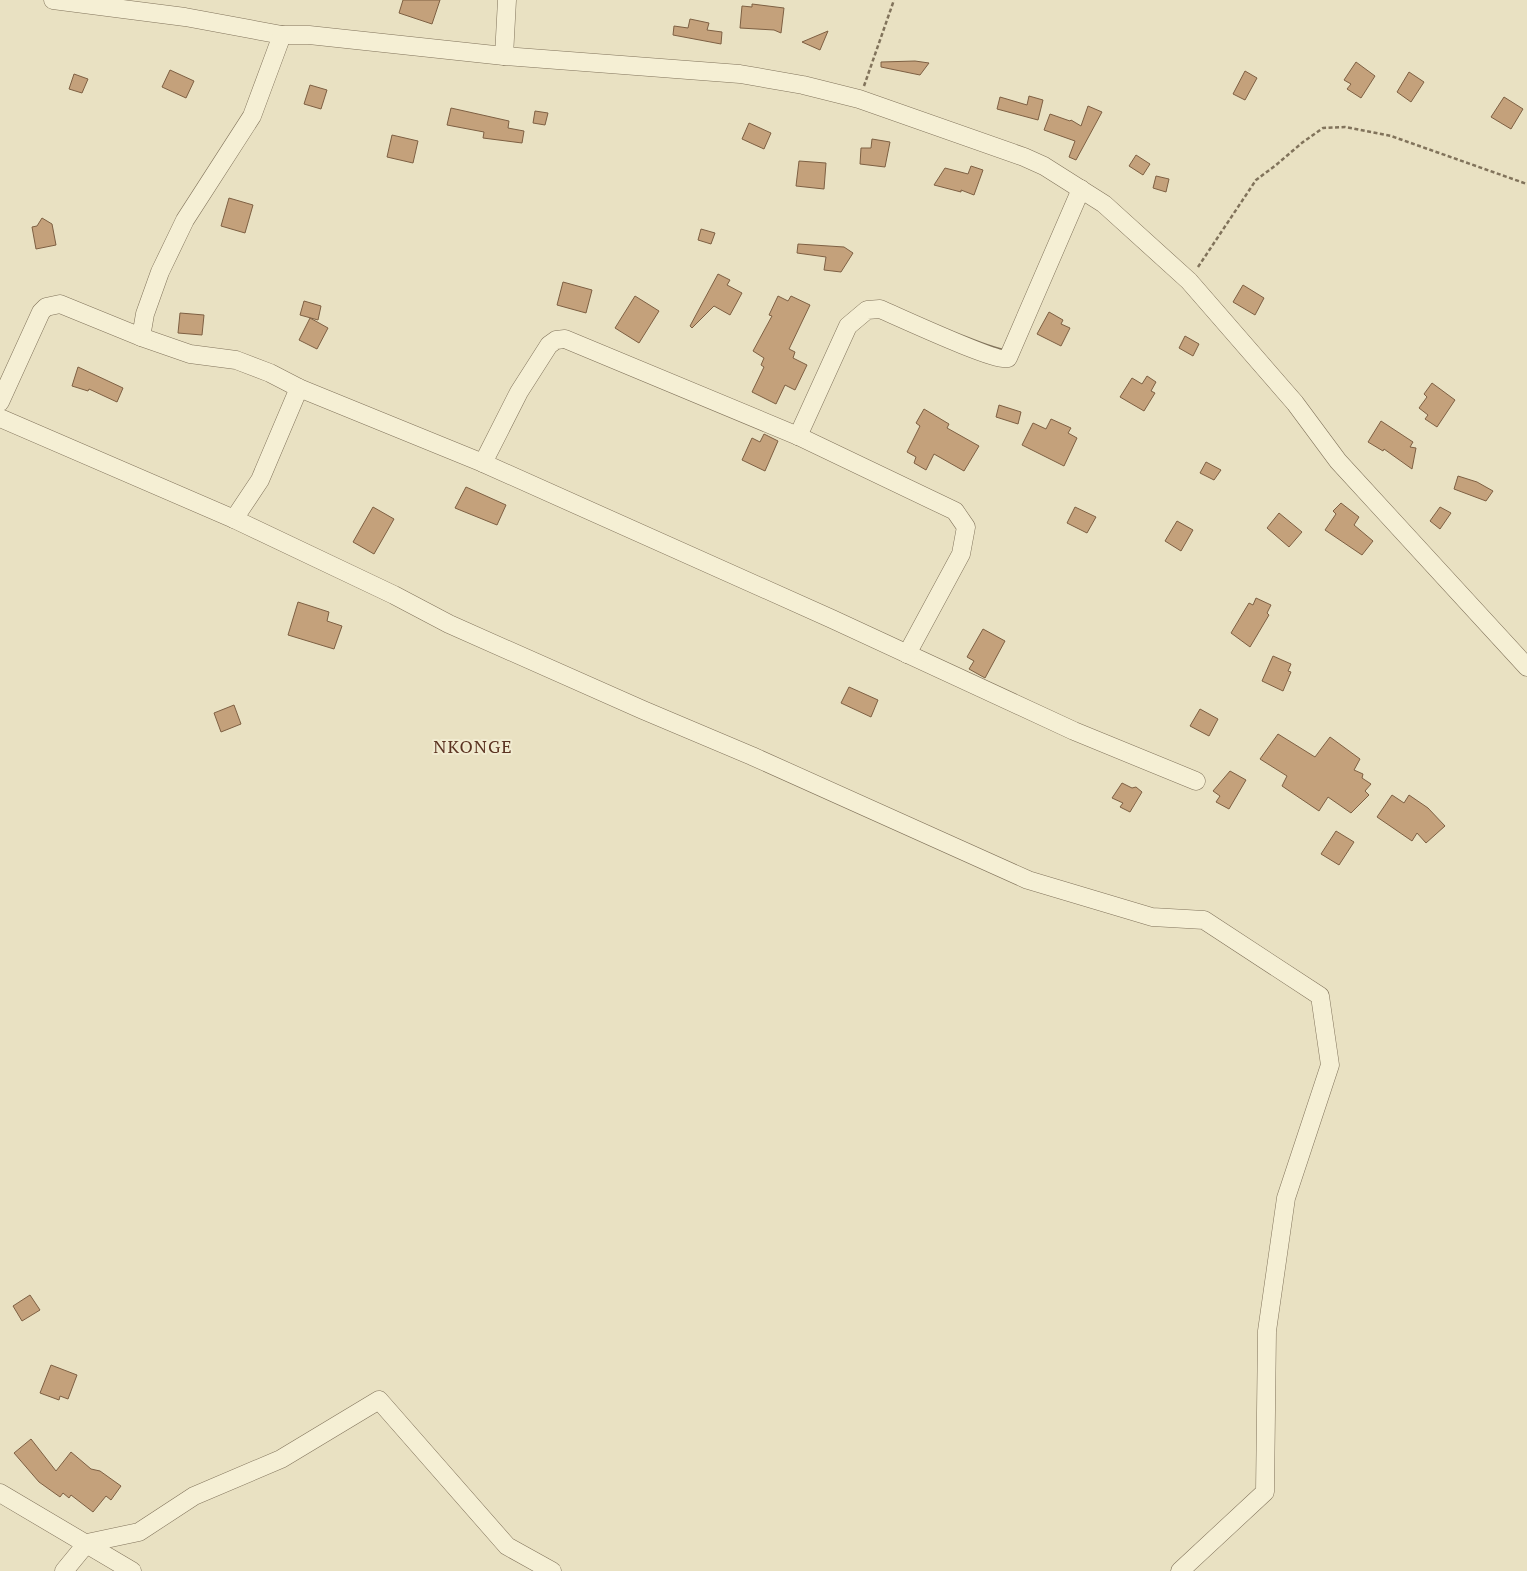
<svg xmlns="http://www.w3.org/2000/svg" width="1527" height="1571" viewBox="0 0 1527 1571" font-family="'PT Serif',serif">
	<rect width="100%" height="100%" fill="#e9e1c2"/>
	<g fill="#c4a17b" stroke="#7e6043">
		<path d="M 403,0 L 440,0 L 432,24 L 399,13 Z"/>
		<path d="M 752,4 L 784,8 L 781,33 L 774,30 L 740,28 L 742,6 L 752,7 Z"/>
		<path d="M 690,19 L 709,23 L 707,30 L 722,32 L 721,44 L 673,35 L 674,26 L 688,28 Z"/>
		<path d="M 828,31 L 820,50 L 802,42 Z"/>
		<path d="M 915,61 L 929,63 L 920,75 L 881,67 L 881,62 Z"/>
		<path d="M 1356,62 L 1375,76 L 1361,98 L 1347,89 L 1351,84 L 1344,80 Z"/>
		<path d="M 170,70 L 194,81 L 186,98 L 162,87 Z"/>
		<path d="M 1245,71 L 1257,78 L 1245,100 L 1233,94 Z"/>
		<path d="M 1409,72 L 1424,82 L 1411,102 L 1397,92 Z"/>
		<path d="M 74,74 L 88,79 L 82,93 L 69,89 Z"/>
		<path d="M 310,85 L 327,90 L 321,109 L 304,104 Z"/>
		<path d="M 1029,96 L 1043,100 L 1038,120 L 997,109 L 1000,97 L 1027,105 Z"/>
		<path d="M 1504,97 L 1523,109 L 1511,129 L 1491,117 Z"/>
		<path d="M 1088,106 L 1102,112 L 1076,160 L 1069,157 L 1075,141 L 1044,130 L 1050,114 L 1070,121 L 1071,120 L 1081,126 Z"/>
		<path d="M 451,108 L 509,121 L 508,128 L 524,131 L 522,143 L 483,138 L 484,132 L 447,125 Z"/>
		<path d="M 535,111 L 548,113 L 545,125 L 533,123 Z"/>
		<path d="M 749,123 L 771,133 L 764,149 L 742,139 Z"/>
		<path d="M 392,135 L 418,141 L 413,163 L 387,157 Z"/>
		<path d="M 872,139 L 890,142 L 885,167 L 860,164 L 861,148 L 871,148 Z"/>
		<path d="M 1136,155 L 1150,164 L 1143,175 L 1129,166 Z"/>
		<path d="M 799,161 L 826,163 L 824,189 L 796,186 Z"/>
		<path d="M 971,166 L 983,170 L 974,195 L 961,190 L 961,192 L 934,185 L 945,168 L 968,174 Z"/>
		<path d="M 1156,176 L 1169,179 L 1166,192 L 1153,188 Z"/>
		<path d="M 229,198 L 253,205 L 245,233 L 221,226 Z"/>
		<path d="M 42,218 L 52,224 L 56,245 L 36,249 L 32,227 L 37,226 Z"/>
		<path d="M 701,229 L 715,233 L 711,244 L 698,240 Z"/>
		<path d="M 798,244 L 844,247 L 853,253 L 841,272 L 824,270 L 826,257 L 797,253 Z"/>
		<path d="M 718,274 L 730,280 L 727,285 L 742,293 L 730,315 L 714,306 L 692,328 L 690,326 Z"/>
		<path d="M 563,282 L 592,290 L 586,313 L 557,305 Z"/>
		<path d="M 1243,285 L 1264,298 L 1255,315 L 1233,302 Z"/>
		<path d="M 635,296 L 659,311 L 639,343 L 615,328 Z"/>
		<path d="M 778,296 L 788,301 L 791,296 L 810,305 L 789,349 L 795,352 L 793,358 L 807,365 L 795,390 L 785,385 L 776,404 L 752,392 L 764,367 L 761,365 L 764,358 L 753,351 L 772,316 L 769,315 Z"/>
		<path d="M 304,301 L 321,306 L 318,320 L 300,315 Z"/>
		<path d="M 1049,312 L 1063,320 L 1061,324 L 1070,328 L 1061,346 L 1037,334 Z"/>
		<path d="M 180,313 L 204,315 L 202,335 L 178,333 Z"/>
		<path d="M 310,318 L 328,328 L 317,349 L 299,340 Z"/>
		<path d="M 1185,336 L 1199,344 L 1193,356 L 1179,348 Z"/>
		<path d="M 78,367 L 123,388 L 117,402 L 89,389 L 88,391 L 72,386 Z"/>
		<path d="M 1147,376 L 1156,382 L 1151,391 L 1155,393 L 1144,411 L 1120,397 L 1132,378 L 1142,384 Z"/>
		<path d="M 1432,383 L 1455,400 L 1437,427 L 1425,419 L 1428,415 L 1419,408 L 1427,397 L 1424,394 Z"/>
		<path d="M 999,405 L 1021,412 L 1018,424 L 996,417 Z"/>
		<path d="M 924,409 L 949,424 L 947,428 L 979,446 L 964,471 L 934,454 L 926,470 L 914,463 L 916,457 L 907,452 L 920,426 L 916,423 Z"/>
		<path d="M 1051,419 L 1071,428 L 1068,433 L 1077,438 L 1064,466 L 1022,445 L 1033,423 L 1046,429 Z"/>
		<path d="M 1381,421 L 1413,442 L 1410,447 L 1416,448 L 1412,469 L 1384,449 L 1383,451 L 1368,442 Z"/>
		<path d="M 764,434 L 778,441 L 765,471 L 742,460 L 752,438 L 760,442 Z"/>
		<path d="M 1206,462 L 1221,470 L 1214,480 L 1200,473 Z"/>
		<path d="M 1458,476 L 1477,482 L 1493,491 L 1486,501 L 1454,489 Z"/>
		<path d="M 466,487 L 506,505 L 497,525 L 455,508 Z"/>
		<path d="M 1341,503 L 1359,517 L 1354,525 L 1373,541 L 1362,555 L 1325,530 L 1336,514 L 1333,511 Z"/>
		<path d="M 373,507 L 394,519 L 374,554 L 353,542 Z"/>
		<path d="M 1075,507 L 1096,517 L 1087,533 L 1067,523 Z"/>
		<path d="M 1440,507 L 1451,513 L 1440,529 L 1430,521 Z"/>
		<path d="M 1279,513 L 1302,532 L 1289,547 L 1267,528 Z"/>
		<path d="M 1177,521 L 1193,530 L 1181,551 L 1165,541 Z"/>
		<path d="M 1256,598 L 1271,605 L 1267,613 L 1269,615 L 1250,647 L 1231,633 L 1249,603 L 1253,605 Z"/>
		<path d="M 298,602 L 329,612 L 327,621 L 342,626 L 334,649 L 288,635 Z"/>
		<path d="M 983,629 L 1005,641 L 985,678 L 969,669 L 974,661 L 967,657 Z"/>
		<path d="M 1273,656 L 1291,664 L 1288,671 L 1291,672 L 1283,691 L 1262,681 Z"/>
		<path d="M 849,687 L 878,700 L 871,717 L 841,703 Z"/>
		<path d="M 234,705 L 241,724 L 221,732 L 214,713 Z"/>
		<path d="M 1200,709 L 1218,719 L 1209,736 L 1190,726 Z"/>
		<path d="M 1278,734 L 1315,757 L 1330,737 L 1360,759 L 1354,770 L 1363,774 L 1362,778 L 1371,784 L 1365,791 L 1369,795 L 1351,813 L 1328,797 L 1319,811 L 1282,786 L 1287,776 L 1260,759 Z"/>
		<path d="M 1230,771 L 1246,780 L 1229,809 L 1216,802 L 1220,796 L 1213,791 Z"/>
		<path d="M 1122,783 L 1132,788 L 1136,787 L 1142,792 L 1130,812 L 1120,807 L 1123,803 L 1112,798 Z"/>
		<path d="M 1392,795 L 1404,803 L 1409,795 L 1428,808 L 1445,826 L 1426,843 L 1417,833 L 1412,841 L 1377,817 Z"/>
		<path d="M 1336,831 L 1354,842 L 1339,865 L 1321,854 Z"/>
		<path d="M 30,1295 L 40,1310 L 22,1321 L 13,1306 Z"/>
		<path d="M 51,1365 L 77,1375 L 68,1399 L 60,1396 L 59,1400 L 40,1393 Z"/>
		<path d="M 31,1439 L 56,1471 L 71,1452 L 91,1469 L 100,1471 L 121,1486 L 111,1500 L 106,1496 L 93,1512 L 71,1495 L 69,1498 L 63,1493 L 60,1497 L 39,1482 L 14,1453 Z"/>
	</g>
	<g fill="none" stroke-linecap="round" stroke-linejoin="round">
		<defs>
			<g id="minor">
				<path d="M 53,0 L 185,17 L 282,35 L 309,35 L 504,56 L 740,74 L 803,85 L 859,99 L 1024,157 L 1044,166 L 1104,204 L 1189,281 L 1295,403 L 1338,461 L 1527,667"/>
				<path d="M 504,56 L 507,0"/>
				<path d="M 141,337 L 190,354 L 236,360 L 270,373 L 299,388 L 483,463 L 832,619 L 1074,731 L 1196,781"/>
				<path d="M 0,402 L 41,312 L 46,307 L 60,304 L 141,337 L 145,314 L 160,272 L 185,220 L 252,116 L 282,35"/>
				<path d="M 0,418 L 234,519 L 394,595 L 449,624 L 643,710 L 752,756 L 1028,880 L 1152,917 L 1204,920 L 1320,996 L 1330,1065 L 1286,1198 L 1267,1331 L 1265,1492 L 1180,1571"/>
				<path d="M 798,436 L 848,326 L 867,310 L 880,309 C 899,317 997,363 1008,358 L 1081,189"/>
				<path d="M 483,463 L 519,392 L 549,345 L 556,340 L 565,339 L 798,436 L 955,511 L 966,527 L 961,554 L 907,654"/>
				<path d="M 234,519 L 260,480 L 299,388"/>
				<path d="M 0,1493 L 132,1571"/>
				<path d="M 64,1571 L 87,1543 L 139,1532 L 194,1496 L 281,1459 L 379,1400 L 507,1546 L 552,1571"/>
			</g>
		</defs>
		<use href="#minor" stroke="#81735b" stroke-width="19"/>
		<g stroke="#81735b" stroke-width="2.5" stroke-dasharray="4 2.5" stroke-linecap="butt">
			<path d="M 864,86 L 894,0"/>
			<path d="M 1198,267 L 1256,180 L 1276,165 L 1303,142 L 1323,128 L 1345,127 L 1391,136 L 1527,184"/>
		</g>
		<use href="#minor" stroke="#f5efd4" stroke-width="18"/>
	</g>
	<g text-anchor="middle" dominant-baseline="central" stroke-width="4" stroke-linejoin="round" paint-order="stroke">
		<g font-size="18" letter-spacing="1" fill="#5b3321" stroke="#f1ebd0">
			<text x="473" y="746">NKONGE</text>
		</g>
	</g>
</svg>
